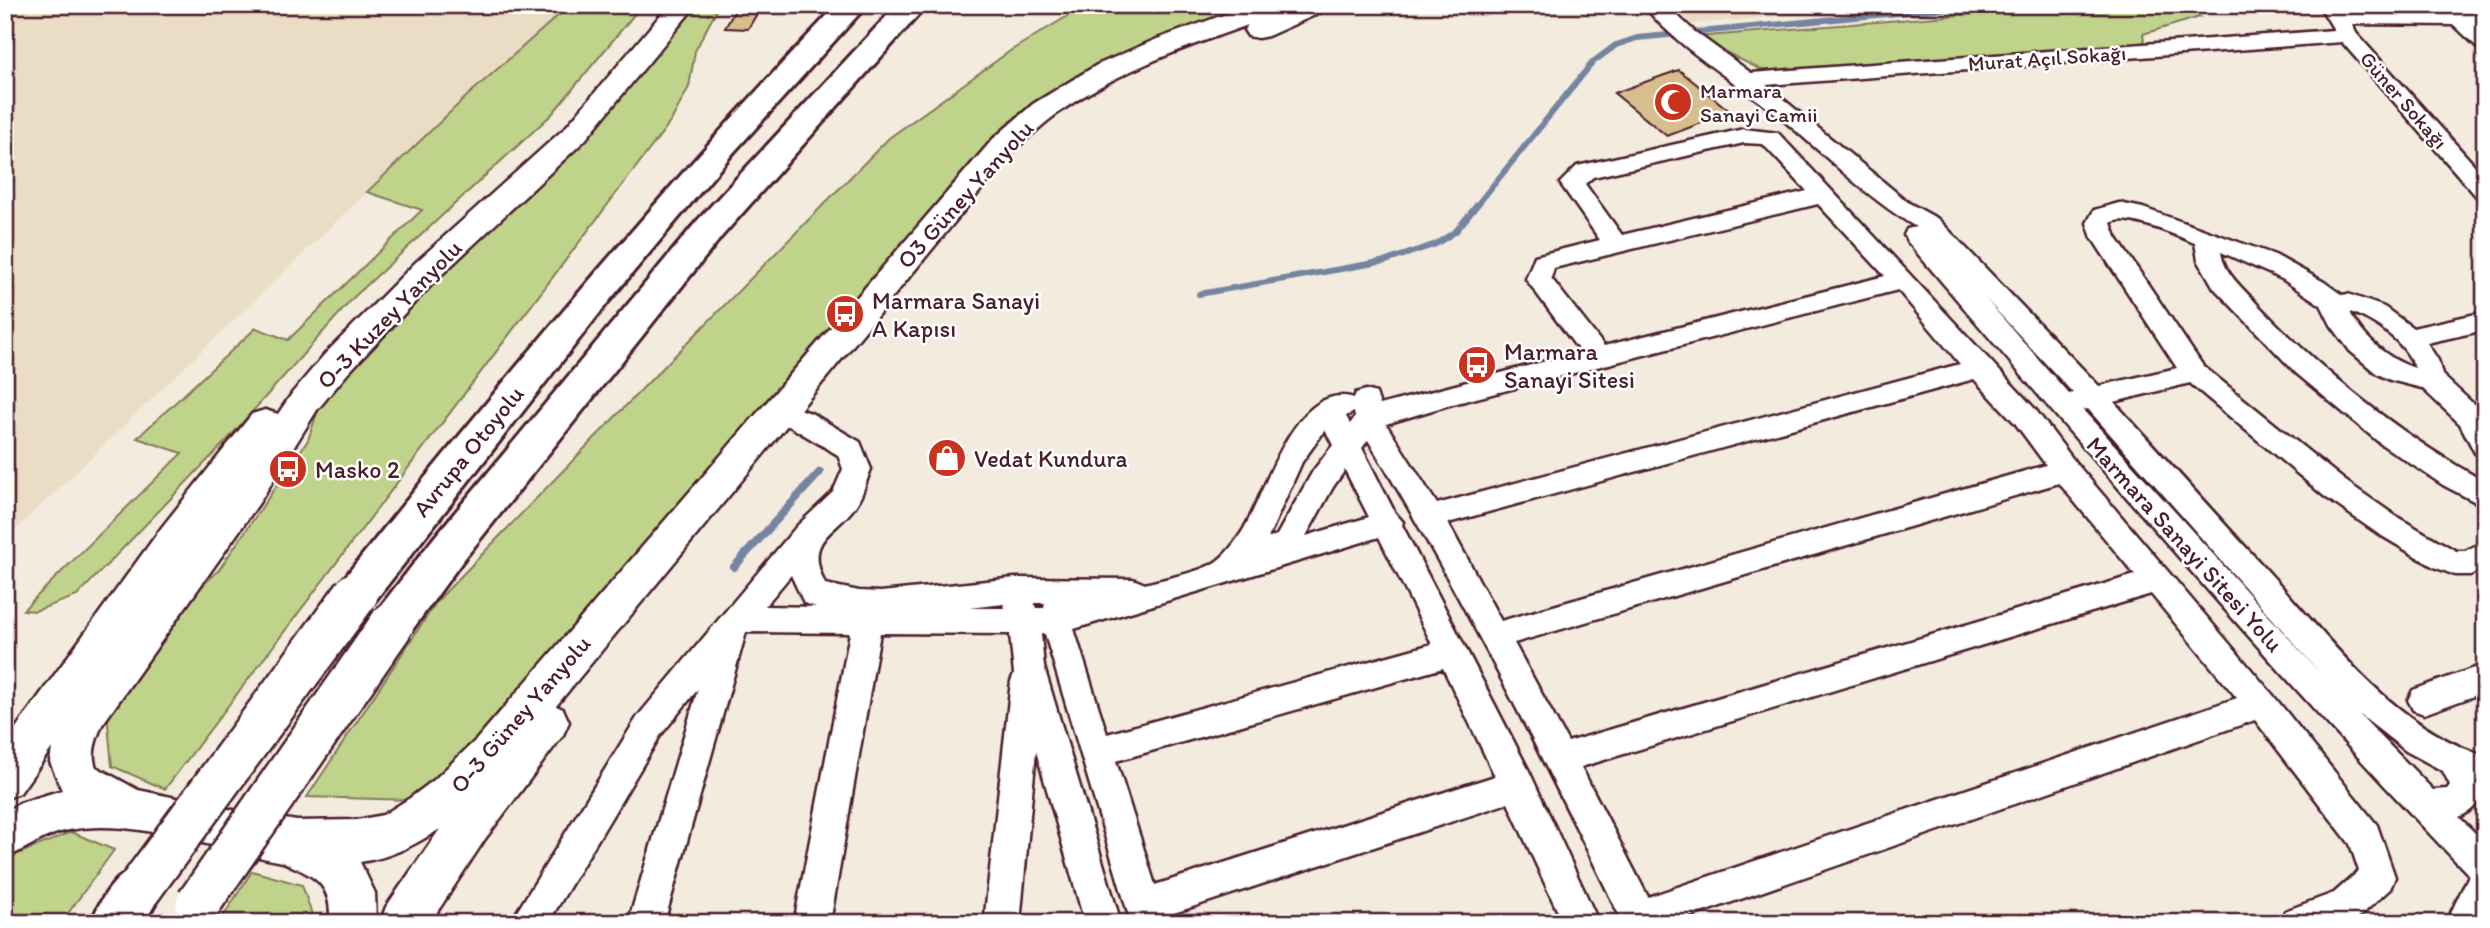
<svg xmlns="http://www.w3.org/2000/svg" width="2490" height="928" viewBox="0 0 2490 928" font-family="Itim,sans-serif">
	<rect width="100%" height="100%" fill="#f3ebdd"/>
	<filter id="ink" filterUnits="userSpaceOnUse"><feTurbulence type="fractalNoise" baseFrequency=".0143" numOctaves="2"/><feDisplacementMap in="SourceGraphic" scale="14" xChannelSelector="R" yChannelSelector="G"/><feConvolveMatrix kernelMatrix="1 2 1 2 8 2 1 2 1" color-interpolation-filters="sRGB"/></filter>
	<g filter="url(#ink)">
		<g fill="#ebddc5">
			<path d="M 5,5 L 570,5 L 467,96 L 5,540 Z"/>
			<path d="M 1674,5 L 1908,5 L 1691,24 Z"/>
		</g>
		<g fill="#bfd48a" stroke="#847a5a" stroke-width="2">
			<path d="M 570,5 L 642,5 L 552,114 L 354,297 L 228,439 L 77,596 L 35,611 L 23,610 L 182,453 L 137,438 L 256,328 L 288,340 L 422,210 L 367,192 L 467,96 Z"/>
			<path d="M 695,5 L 719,5 L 695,51 L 689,87 L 671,121 L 165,789 L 112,766 L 107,714 L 172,614 L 218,571 L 308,440 L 321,401 L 335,378 C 458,257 587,140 695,5 Z"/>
			<path d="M 1086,5 L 1272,5 L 1121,54 L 1051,96 L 504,720 L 413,800 L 307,797 L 437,601 L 643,388 L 889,138 L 1010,51 Z"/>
			<path d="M 2068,6 L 2188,6 L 2200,17 L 2143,34 L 2145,45 L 1769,74 L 1696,37 Z"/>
			<path d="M 71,832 L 114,850 L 61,923 L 5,923 L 5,866 L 13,856 Z"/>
			<path d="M 252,871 L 302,885 L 315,923 L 219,923 Z"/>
		</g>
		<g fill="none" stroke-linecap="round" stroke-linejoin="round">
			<path stroke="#7485a1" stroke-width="6" d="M 1199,294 L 1386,261 L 1436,244 L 1456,231 L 1593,62 L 1616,45 L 1637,38 L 1981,5"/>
			<path stroke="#7485a1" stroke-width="8" d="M 734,567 L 820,472"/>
		</g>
		<g fill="#d8bd8d" stroke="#4a1f2b" stroke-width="2">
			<path d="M 738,5 L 762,5 L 748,29 L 725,28 Z"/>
			<path d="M 1679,70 L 1731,112 L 1667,136 L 1614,93 Z"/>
		</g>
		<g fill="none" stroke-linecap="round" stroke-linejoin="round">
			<defs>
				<g id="minor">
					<path d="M 1644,5 L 1666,5 L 1695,32 L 1751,73 L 2334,30 L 2319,5 L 2340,5 L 2345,12 L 2443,13 L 2445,7 L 2453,5 L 2465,13 L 2485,13 L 2485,25 L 2478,25 L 2485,32 L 2485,50 L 2478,48 L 2454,25 L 2352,24 L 2356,33 L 2485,177 L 2485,199 L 2477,197 L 2342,42 L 1766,85 L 1909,203 L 1938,219 L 2099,386 L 2177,368 L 2092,238 L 2087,223 L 2094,210 L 2119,203 L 2143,208 L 2275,255 L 2324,282 L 2342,295 L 2348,294 L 2384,307 L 2413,328 L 2485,312 L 2485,330 L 2427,343 L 2438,360 L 2442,375 L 2480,410 L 2485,419 L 2485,456 L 2475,453 L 2460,424 L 2422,388 L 2390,380 L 2376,373 L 2350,351 L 2331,325 L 2321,305 L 2282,279 L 2221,252 C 2224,274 2243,288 2257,304 C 2324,374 2400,435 2485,482 L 2485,507 L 2443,485 L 2381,444 L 2296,373 L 2214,288 L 2198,260 L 2195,243 C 2178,236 2124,212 2111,223 L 2116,237 L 2203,366 L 2344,480 L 2397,517 L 2456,551 L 2465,551 L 2485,541 L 2485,569 L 2470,575 L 2455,575 L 2434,567 L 2377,533 L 2324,496 L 2190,383 L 2114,402 C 2166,460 2219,518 2272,576 C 2334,644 2393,726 2485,756 C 2485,780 2487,806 2459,817 L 2485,843 L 2483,923 L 2446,923 L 2469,875 C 2274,672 2090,456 1907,241 L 1904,235 L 1907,229 L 1916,227 C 1865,197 1823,152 1777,115 C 1738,83 1673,45 1644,5 ZM 1984,297 L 2073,393 L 2069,394 ZM 2350,312 C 2376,321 2405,342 2415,368 C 2388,360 2362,337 2350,312 ZM 2088,409 L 2321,674 L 2083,410 ZM 2359,714 L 2406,751 L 2443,771 L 2450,785 L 2447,789 L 2433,790 Z"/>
					<path d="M 1744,129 L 1778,133 L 2035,409 L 2075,462 L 2272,694 L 2377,825 L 2395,877 L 2390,889 L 2358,918 L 2346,923 L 2280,923 L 2285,911 L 2334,893 L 2359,871 L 2350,844 L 2255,720 L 1672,923 L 1623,923 C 1543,759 1463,596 1368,440 L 1362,448 L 1395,513 L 1403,522 L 1402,525 L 1530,773 L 1599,923 L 1563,923 L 1508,803 L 1165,916 L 1167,923 L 1131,923 L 1045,634 L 1041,634 L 1044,667 L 1121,923 L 1085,923 L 1036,751 L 1020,923 L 984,923 L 1011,681 L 1014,674 L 1010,634 L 880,633 L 830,923 L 794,923 L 850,633 L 746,632 L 664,923 L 628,923 L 698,689 L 660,736 L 548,923 L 510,923 L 638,716 L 797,526 L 833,492 L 843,469 L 838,455 L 791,427 L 767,419 L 763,412 L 767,405 L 777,402 L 811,413 L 860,442 L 871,469 C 866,481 863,495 856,505 C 835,536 803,537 825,584 L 859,591 L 881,592 L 1015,578 L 1133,579 L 1145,584 C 1163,579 1203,572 1217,561 C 1229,552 1242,534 1249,519 C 1268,483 1298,381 1354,398 L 1356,393 L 1366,390 L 1376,393 L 1380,405 L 1580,352 L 1526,279 L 1535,256 L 1600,240 L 1560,183 L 1577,166 ZM 1744,143 L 1763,144 L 1807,191 L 1622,235 L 1585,184 L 1593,177 ZM 1818,204 L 1885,276 L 1604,346 L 1551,278 L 1554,268 ZM 1898,290 L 1960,364 L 1437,504 L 1386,424 L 1449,405 ZM 1974,379 L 2015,423 L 2046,465 L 1501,621 L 1448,523 ZM 1354,412 L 1355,417 L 1350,424 L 1346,416 ZM 1325,430 L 1333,445 L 1313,471 L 1277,535 L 1268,538 L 1302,462 ZM 1345,470 L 1369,517 L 1306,536 L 1333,487 ZM 2059,483 L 2135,575 L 1568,742 L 1514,643 ZM 1379,537 L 1432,644 L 1107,734 L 1074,629 ZM 791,575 L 804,603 L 816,607 L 765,606 ZM 2151,594 L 2237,698 L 1648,897 L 1581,767 ZM 1034,603 L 1045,603 L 1044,608 L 1036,608 ZM 1004,604 L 1005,608 L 969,608 ZM 1443,668 L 1495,776 L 1155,885 L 1116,761 Z"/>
					<path d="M 2485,664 L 2485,692 L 2424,714 L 2413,710 L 2408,700 L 2413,690 Z"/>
				</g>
				<path id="major" d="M 669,5 L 696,5 L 585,140 L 437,279 L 348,373 L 317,410 L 259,503 L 102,725 C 97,737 90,754 96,767 L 138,790 L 252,814 L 297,821 L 357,820 L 383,815 L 410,798 L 434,780 L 477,739 L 993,139 L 1033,104 L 1097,65 L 1157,39 L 1251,5 L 1328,5 L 1324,11 L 1268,36 L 1258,38 L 1248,36 L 1244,30 L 1248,25 C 1181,49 1112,73 1054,116 C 1040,126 1027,140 1013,151 L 556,706 L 563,709 L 569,722 L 563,735 L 485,839 L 430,923 L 380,923 L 386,907 L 440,829 C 415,845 390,858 360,862 L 375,893 L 376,923 L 330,923 C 332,883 316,877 283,862 C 216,850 136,817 69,830 C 45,834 27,849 5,858 L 5,812 L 20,803 L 62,790 L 50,762 L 52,748 L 20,793 L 5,799 L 5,743 L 162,527 L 252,414 L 265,410 L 278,414 L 293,392 L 324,355 L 415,263 L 565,128 Z"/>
				<g id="highway">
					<path d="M 837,5 L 867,5 L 733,153 L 609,301 L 371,606 L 356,611 L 341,606 L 335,594 L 341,582 C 500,383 662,189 837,5 Z"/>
					<path d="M 897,5 L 927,5 L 722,236 L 461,563 L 407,637 L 392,642 L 377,637 L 371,624 L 377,611 L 433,539 L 698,220 Z"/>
					<path d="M 140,865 L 157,872 L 164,888 L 144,923 L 91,923 C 101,898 114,875 140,865 Z"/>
				</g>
			</defs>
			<use href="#minor" stroke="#4a1f2b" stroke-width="5"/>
			<use href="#major" stroke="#4a1f2b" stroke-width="5"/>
			<use href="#highway" stroke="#4a1f2b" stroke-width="6"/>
			<use href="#minor" fill="#fff" fill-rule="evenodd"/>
			<use href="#major" fill="#fff" fill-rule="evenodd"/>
			<use href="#highway" fill="#fff" fill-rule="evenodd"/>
			<defs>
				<g id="highway-bridge">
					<path d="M 140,888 L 356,594"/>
					<path d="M 198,904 L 392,624"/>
				</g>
			</defs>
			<use href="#highway-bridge" stroke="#4a1f2b" stroke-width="48" stroke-linecap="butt"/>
			<use href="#highway-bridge" stroke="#fff" stroke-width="43"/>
		</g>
	</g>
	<defs>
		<symbol id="mosque-disc" viewBox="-11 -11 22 22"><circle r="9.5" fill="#c8321e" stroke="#fff"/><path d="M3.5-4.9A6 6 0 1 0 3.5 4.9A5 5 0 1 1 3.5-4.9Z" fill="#fff"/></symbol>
		<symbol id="bus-disc" viewBox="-11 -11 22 22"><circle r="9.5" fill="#c8321e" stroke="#fff"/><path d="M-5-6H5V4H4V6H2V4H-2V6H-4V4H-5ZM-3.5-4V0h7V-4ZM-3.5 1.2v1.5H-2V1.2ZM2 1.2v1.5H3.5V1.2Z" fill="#fff"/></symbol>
		<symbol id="shop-disc" viewBox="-11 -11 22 22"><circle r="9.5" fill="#c8321e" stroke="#fff"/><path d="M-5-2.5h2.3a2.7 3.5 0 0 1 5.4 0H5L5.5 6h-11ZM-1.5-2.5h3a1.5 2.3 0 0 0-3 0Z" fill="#fff"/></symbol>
	</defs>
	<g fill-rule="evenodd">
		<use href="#mosque-disc" x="1651" y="80" width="44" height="44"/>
		<use href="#bus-disc" x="823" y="292" width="44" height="44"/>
		<use href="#bus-disc" x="1455" y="343" width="44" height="44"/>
		<use href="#shop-disc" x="925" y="436" width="44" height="44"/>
		<use href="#bus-disc" x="266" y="447" width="44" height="44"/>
	</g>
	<g text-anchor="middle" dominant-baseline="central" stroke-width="5" stroke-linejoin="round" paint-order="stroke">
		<g font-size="21" fill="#4a1f2b" stroke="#fff">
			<text transform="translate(2047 58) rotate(-4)">Murat Açıl Sokağı</text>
			<text transform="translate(2404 100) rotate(49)">Güner Sokağı</text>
		</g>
		<g font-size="21" fill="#4a1f2b" stroke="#fff" text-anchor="start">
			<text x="1700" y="90">Marmara<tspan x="1700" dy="24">Sanayi Camii</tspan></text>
		</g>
		<g font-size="24" fill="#4a1f2b" stroke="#fff">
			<text transform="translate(965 194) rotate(-48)">O3 Güney Yanyolu</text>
			<text transform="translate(389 314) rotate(-46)">O-3 Kuzey Yanyolu</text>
			<text transform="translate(468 451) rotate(-51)">Avrupa Otoyolu</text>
			<text transform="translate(2185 544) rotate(48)">Marmara Sanayi Sitesi Yolu</text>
			<text transform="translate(520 714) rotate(-49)">O-3 Güney Yanyolu</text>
		</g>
		<g font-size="24" fill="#4a1f2b" stroke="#fff" text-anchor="start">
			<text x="872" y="300">Marmara Sanayi<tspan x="872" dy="28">A Kapısı</tspan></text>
			<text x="1504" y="351">Marmara<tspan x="1504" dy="28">Sanayi Sitesi</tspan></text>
			<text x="974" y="458">Vedat Kundura</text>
			<text x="315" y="469">Masko 2</text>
		</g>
	</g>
	<rect width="2490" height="928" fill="none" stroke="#fff" stroke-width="28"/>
	<rect x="14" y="14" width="2462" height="900" fill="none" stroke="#4a1f2b" stroke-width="2.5" filter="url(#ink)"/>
</svg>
